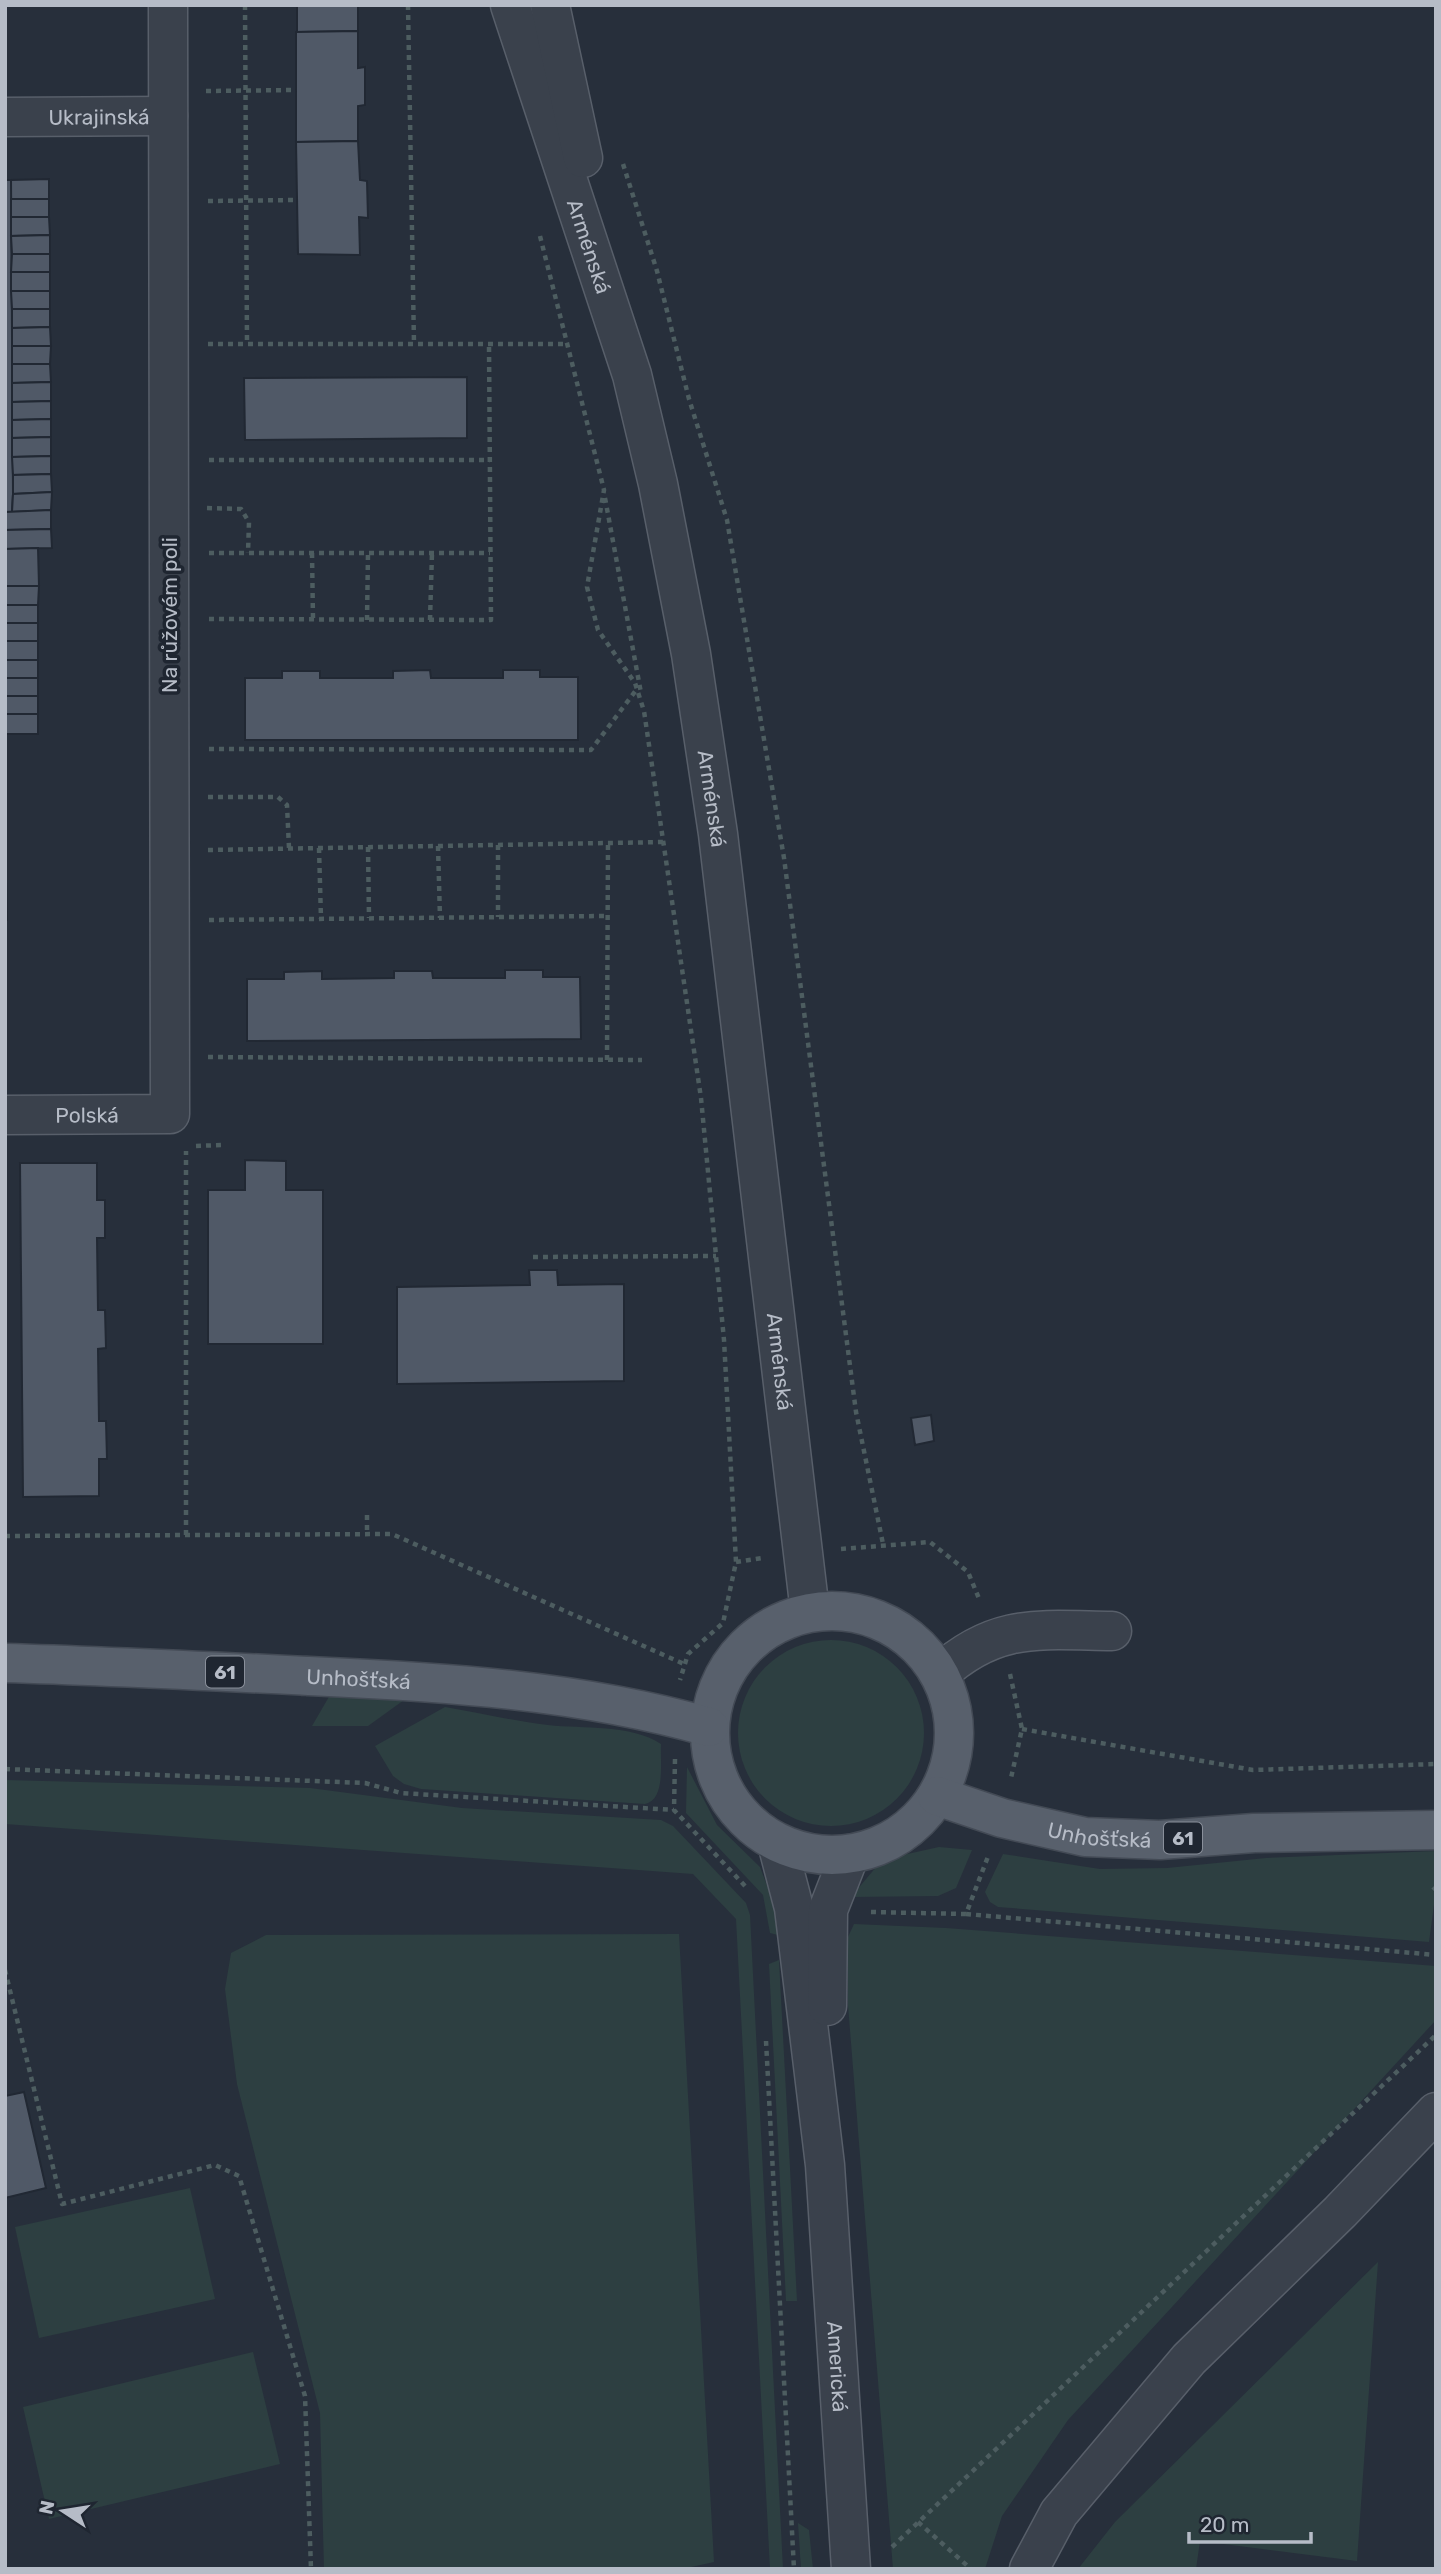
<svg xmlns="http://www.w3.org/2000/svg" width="1441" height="2574" viewBox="0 0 1441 2574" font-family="Rubik,sans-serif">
	<rect width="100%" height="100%" fill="#272f3b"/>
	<g fill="#2d3f41">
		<circle cx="831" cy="1733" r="93"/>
		<path d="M 330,1695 L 404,1700 L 368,1726 L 312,1726 Z"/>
		<path d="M 445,1707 C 480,1713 514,1721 548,1725 C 583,1729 631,1724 661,1744 C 660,1761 666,1800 645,1804 L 421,1789 L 404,1784 L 393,1776 L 375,1746 Z"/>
		<path d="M 687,1767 L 717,1825 L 760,1867 L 775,1907 L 778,1935 L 770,1933 L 763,1895 L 686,1813 Z"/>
		<path d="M 5,1780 L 310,1788 L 462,1808 L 661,1820 L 673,1826 L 746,1903 L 750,1915 L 783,2569 L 770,2569 L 736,1919 L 693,1874 L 5,1824 Z"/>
		<path d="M 939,1847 L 972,1850 L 956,1888 L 938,1896 L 851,1897 L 877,1866 L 903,1855 Z"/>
		<path d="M 1436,1851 L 1436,1890 L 1429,1942 L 998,1907 L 990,1902 L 985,1892 L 1003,1854 L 1100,1869 L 1167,1868 L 1266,1858 Z"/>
		<path d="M 854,1924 L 946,1928 L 1436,1966 L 1436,2020 L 1068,2420 L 1002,2516 L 985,2569 L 893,2569 L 848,2005 L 848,1937 Z"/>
		<path d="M 679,1934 L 714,2562 L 682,2569 L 324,2569 L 320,2413 L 237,2084 L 225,1989 L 231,1953 L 266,1935 Z"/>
		<path d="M 779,1960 L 797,2301 L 786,2301 L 769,1964 Z"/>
		<path d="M 190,2188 L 215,2299 L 39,2338 L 15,2227 Z"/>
		<path d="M 1378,2262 L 1357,2561 L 1200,2541 L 1196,2569 L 1078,2569 L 1115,2522 Z"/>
		<path d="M 253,2352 L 280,2464 L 49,2519 L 23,2407 Z"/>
		<path d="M 798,2523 L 809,2530 L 813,2569 L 801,2569 Z"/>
	</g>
	<g fill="#505967" stroke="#212833" stroke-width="2">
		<path d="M 297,5 L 358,5 L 358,31 L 297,32 Z"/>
		<path d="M 358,31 L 358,68 L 365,67 L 365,105 L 358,106 L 358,141 L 296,142 L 296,32 Z"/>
		<path d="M 358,141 L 360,180 L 367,181 L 368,218 L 359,217 L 360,255 L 298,254 L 296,142 Z"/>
		<path d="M 49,179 L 49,199 L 11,199 L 11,180 Z"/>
		<path d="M 5,180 L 11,180 L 13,494 L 12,512 L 5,512 Z"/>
		<rect x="11" y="199" width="38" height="18"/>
		<path d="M 11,217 L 49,217 L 50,235 L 11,236 Z"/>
		<path d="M 50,235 L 50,254 L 12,254 L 11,236 Z"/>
		<path d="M 12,254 L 50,254 L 50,272 L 11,272 Z"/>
		<rect x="11" y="272" width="39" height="19"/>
		<path d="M 11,291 L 50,291 L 50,309 L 12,309 Z"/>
		<path d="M 12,309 L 50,309 L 50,327 L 12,328 Z"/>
		<path d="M 50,327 L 51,346 L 12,346 L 12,328 Z"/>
		<path d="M 12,346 L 51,346 L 50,364 L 12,364 Z"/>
		<path d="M 12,364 L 50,364 L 51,382 L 12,383 Z"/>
		<path d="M 467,377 L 467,438 L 245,440 L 244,378 Z"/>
		<path d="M 51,382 L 51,401 L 12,402 L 12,383 Z"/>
		<path d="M 51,401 L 51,419 L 12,420 L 12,402 Z"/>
		<path d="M 51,419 L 51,437 L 12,438 L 12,420 Z"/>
		<path d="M 51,437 L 51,456 L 12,457 L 12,438 Z"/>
		<path d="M 51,456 L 51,474 L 13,475 L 12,457 Z"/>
		<path d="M 51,474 L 52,492 L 13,494 L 13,475 Z"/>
		<path d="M 52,492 L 51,510 L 12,512 L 13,494 Z"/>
		<path d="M 51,510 L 51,529 L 5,530 L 5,512 Z"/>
		<path d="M 51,529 L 52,548 L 5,549 L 5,530 Z"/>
		<path d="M 38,548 L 39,586 L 5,586 L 5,549 Z"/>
		<path d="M 5,586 L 39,586 L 38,605 L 5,605 Z"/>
		<rect x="5" y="605" width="33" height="18"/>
		<rect x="5" y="623" width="33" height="18"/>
		<rect x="5" y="641" width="33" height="19"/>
		<rect x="5" y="660" width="33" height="18"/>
		<path d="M 430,670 L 431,678 L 503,678 L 503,670 L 540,670 L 540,677 L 578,677 L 578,740 L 245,740 L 245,678 L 282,678 L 282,671 L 320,671 L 320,678 L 393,678 L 393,671 Z"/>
		<rect x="5" y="678" width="33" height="18"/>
		<rect x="5" y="696" width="33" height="18"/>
		<rect x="5" y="714" width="33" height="20"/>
		<path d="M 5,882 L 6,882 L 7,920 L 5,920 Z"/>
		<path d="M 505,970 L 543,970 L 543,977 L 580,977 L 581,1039 L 247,1041 L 247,979 L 284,979 L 284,972 L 322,971 L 322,979 L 394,978 L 394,971 L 432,971 L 433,978 L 505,978 Z"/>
		<path d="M 245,1160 L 286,1161 L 286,1190 L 323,1190 L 323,1344 L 208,1344 L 208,1190 L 245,1190 Z"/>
		<path d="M 20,1163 L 97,1163 L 97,1200 L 105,1200 L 105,1238 L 97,1238 L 98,1310 L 105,1310 L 106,1348 L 98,1349 L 99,1421 L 106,1421 L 107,1459 L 99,1459 L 99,1496 L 23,1497 Z"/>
		<path d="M 529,1270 L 557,1270 L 558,1285 L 624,1284 L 624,1381 L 397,1384 L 397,1287 L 530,1285 Z"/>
		<path d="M 931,1415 L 934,1441 L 915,1445 L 911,1418 Z"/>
		<path d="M 24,2092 L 46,2188 L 5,2198 L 5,2096 Z"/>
	</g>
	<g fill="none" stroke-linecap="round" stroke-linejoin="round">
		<defs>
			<g id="minor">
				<path id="s1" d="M 510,5 L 632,375 L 658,484 L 691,654 L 718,834 L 810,1612"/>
				<path d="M 550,5 L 583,158"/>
				<path id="s2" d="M 5,117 L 168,116"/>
				<path id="s3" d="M 5,1115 L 170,1114 L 168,5"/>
				<path d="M 939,1674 C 996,1622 1040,1630 1112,1631"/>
				<path id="s4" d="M 777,1843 L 794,1908 L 825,2165 L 851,2569"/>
				<path d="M 827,2006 L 828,1910 L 850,1854"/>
				<path d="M 1029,2569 L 1059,2513 L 1189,2359 L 1340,2212 L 1436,2112"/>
			</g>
			<g id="major">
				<circle cx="832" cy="1733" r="122"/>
				<path id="s5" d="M 5,1663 C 106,1666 207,1671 309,1676 C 443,1682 579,1690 709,1727"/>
				<path id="s6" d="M 937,1796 L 1002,1818 L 1085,1837 L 1160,1840 L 1254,1833 L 1436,1830"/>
			</g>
		</defs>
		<use href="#minor" stroke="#585f6a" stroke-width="41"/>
		<use href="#major" stroke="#434a55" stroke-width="41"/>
		<g stroke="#4d5d60" stroke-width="4.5" stroke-dasharray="5 5" stroke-linecap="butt">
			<path d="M 245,5 L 247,344"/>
			<path d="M 408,5 L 414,344"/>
			<path d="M 206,91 L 296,90"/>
			<path d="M 623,164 L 657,271 L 689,399 L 727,520 L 784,858 L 856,1412 L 883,1544"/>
			<path d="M 208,201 L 298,200"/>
			<path d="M 540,236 L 604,490 L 587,587 L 598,630 L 635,683 L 644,711 L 701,1098 L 724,1340 L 736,1562 L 723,1623 L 688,1654 L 680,1680"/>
			<path d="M 208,344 L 568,344"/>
			<path d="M 209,460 L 490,460"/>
			<path d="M 605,498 L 641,693"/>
			<path d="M 207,508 L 241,509 L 249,522 L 248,553"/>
			<path d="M 209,553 L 490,553"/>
			<path d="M 312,553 L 313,619"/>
			<path d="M 209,619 L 491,620 L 489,344"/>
			<path d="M 367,620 L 368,553"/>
			<path d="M 430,620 L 432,553"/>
			<path d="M 209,749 L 591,750 L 637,689"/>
			<path d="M 208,797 L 278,797 L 287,805 L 289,848"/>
			<path d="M 498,845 L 498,917"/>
			<path d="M 438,846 L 440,918"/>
			<path d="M 368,847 L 369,918"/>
			<path d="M 319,848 L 321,919"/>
			<path d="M 208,850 L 665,842"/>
			<path d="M 209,920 L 606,916"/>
			<path d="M 208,1057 L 642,1060"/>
			<path d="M 607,1060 L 608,842"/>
			<path d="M 196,1146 L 221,1145"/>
			<path d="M 533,1257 L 716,1256"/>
			<path d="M 367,1515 L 367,1534"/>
			<path d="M 186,1535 L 186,1151"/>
			<path d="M 5,1536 L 392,1534 L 684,1664"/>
			<path d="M 841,1549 L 930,1542 L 968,1572 L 980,1601"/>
			<path d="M 736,1562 L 762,1558"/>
			<path d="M 1010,1674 L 1022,1729 L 1011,1778"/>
			<path d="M 1022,1729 L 1253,1770 L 1436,1764"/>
			<path d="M 675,1759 L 674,1810 L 745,1886"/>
			<path d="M 5,1769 L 365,1783 L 401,1793 L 674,1810"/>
			<path d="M 1433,1887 L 1436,1890"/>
			<path d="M 871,1912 L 966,1914 L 989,1854"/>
			<path d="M 966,1914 L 1436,1955"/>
			<path d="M 5,1970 L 62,2204 L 215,2165 L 239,2176 L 305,2396 L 311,2569"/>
			<path d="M 766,2041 L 794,2569"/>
			<path d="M 918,2522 L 971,2569"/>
			<path d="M 892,2547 L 1436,2035"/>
		</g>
		<use href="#minor" stroke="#3a414c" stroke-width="38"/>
		<use href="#major" stroke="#58606c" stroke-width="38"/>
	</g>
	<g text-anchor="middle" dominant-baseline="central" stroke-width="7" stroke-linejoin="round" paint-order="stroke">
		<g fill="#1f2631" stroke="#898f9a" stroke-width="2">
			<rect x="206" y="1656.5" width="38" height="31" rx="5"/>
			<rect x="1164" y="1822.5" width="38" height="31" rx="5"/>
		</g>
		<g font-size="19" font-weight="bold" fill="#b6bcc7">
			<text x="225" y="1672">61</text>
			<text x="1183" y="1838">61</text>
		</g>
		<g font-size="21" fill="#b6bcc7" stroke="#1f2631">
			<text stroke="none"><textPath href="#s2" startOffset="94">Ukrajinská</textPath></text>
			<text stroke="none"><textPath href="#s1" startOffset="254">Arménská</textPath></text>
			<text transform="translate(169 615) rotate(-90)">Na růžovém poli</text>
			<text stroke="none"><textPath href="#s1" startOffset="821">Arménská</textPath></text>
			<text stroke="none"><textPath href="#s3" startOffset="82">Polská</textPath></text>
			<text stroke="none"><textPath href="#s1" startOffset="1388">Arménská</textPath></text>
			<text stroke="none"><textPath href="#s5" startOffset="354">Unhošťská</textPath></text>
			<text stroke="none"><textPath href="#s6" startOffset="168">Unhošťská</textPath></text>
			<text stroke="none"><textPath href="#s4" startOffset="528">Americká</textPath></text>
		</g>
	</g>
	<rect width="1441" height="2574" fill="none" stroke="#b6bcc7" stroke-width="14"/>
	<g transform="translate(63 2511) rotate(282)" stroke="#1f2631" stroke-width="5" paint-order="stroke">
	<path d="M0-5L12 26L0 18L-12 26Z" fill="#b6bcc7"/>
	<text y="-10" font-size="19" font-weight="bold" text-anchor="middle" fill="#b6bcc7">N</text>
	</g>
	<path d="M1189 2532v10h122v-10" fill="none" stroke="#b6bcc7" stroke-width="3.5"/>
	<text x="1200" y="2532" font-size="21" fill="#b6bcc7" stroke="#1f2631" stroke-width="5" paint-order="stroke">20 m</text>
</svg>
